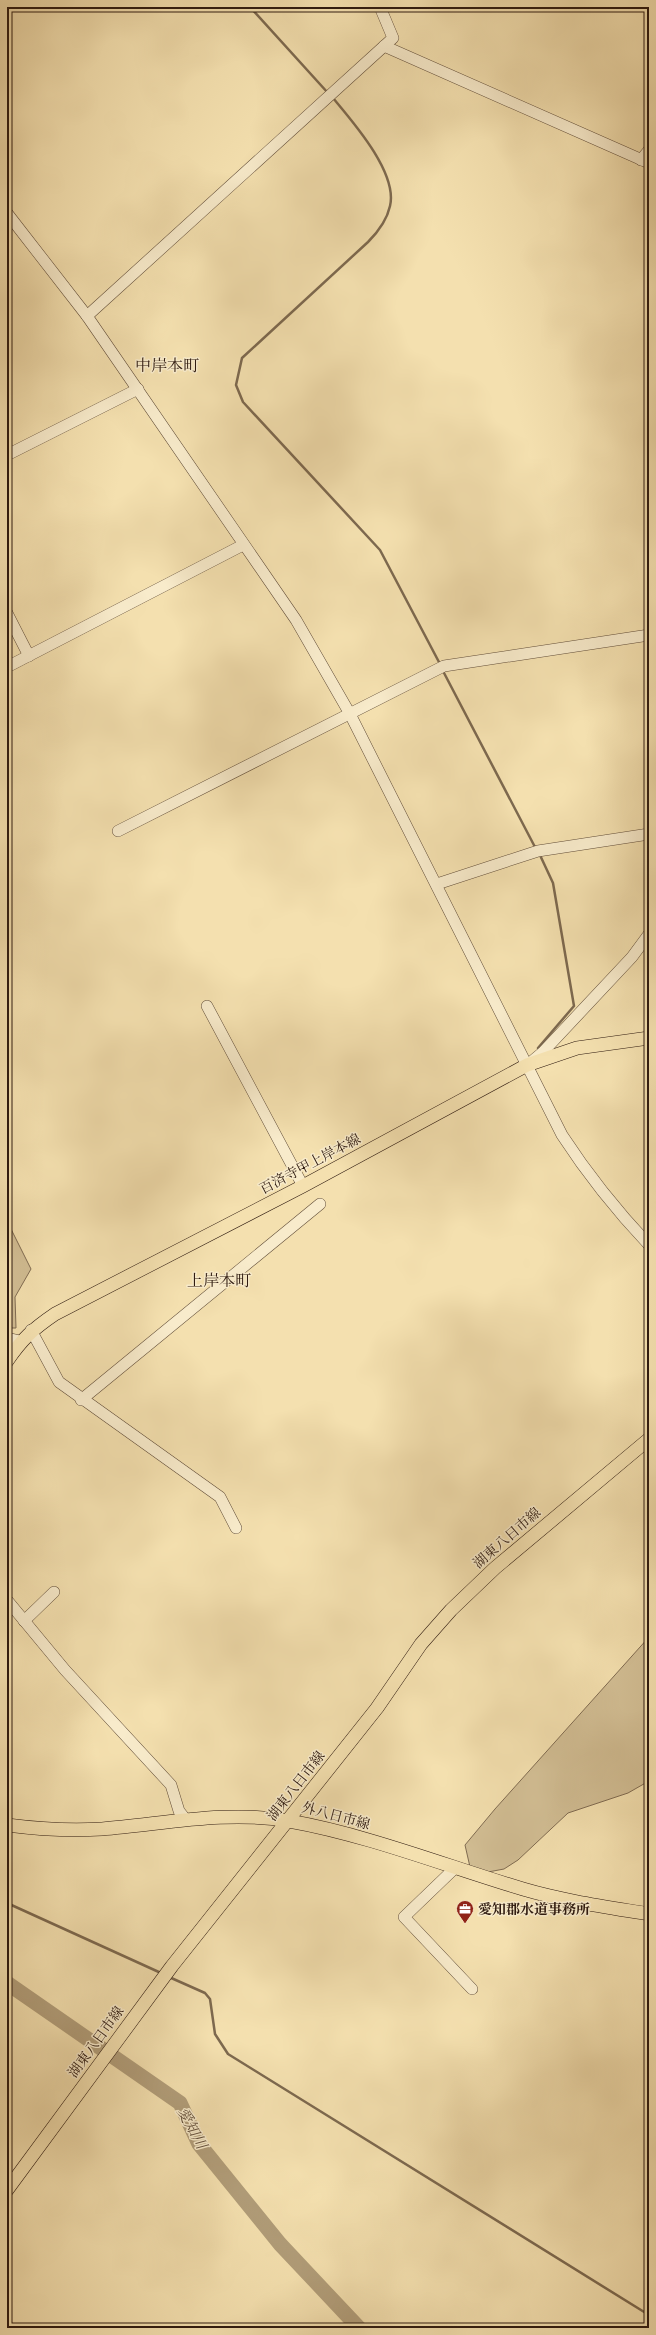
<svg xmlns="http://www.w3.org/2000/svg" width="656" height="2335" viewBox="0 0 656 2335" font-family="'IM FELL Great Primer','Noto Serif JP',serif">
	<rect width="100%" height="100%" fill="#f4e0af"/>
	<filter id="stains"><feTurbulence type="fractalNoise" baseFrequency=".005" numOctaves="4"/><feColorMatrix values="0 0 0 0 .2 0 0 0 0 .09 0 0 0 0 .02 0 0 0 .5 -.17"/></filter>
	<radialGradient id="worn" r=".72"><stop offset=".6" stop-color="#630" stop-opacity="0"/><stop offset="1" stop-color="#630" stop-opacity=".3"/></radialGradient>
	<g fill="#d2be94" stroke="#806c52">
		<path d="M 7,1221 L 31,1269 L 15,1297 L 16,1328 L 9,1328 Z"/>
		<path d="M 649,1637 L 649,1781 L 628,1793 L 568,1813 L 518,1860 L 504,1869 L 488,1872 L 470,1867 L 465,1845 L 495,1809 Z"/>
	</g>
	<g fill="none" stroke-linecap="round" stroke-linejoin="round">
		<g stroke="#7d694f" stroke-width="2.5">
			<path d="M 250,7 L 328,93"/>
			<path d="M 333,98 C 353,122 398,173 390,206 C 387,220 378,232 368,242 L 242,358 L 236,385 L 243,402 L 380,550 L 440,664"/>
			<path d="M 443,671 L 536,849"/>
			<path d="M 538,1048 L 574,1006 L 553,883 L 539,853"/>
			<path d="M 7,1903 L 161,1973"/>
			<path d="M 169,1977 L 205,1993 L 210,1999 L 215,2034 L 228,2054 L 649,2315"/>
		</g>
		<path stroke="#b19d79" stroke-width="15" d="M 7,1983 L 180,2103 L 199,2144 L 280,2244 L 359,2328"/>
		<defs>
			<g id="minor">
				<path d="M 384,46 L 649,163"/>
				<path d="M 641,160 L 649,150"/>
				<path d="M 7,213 L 87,316 L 296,620 L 350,714 L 562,1135 C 588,1175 616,1210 649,1245"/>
				<path d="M 87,316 L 393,38 L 380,7"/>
				<path d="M 7,455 L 138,389"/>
				<path d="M 7,613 L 29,656"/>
				<path d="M 7,667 L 243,545"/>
				<path d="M 118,831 L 444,666 L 649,635"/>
				<path d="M 437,884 L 538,851 L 649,834"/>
				<path d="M 207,1006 L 303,1186"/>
				<path d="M 531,1062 L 543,1052 L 632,957 L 649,934"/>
				<path d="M 31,1330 L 59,1382 L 220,1497 L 236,1528"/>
				<path d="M 7,1338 L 20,1341"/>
				<path d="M 81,1400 L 320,1204"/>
				<path d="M 7,1600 L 65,1670 L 171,1785 L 179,1811 L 186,1820"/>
				<path d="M 24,1621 L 54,1592"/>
				<path d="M 455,1868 L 404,1917 L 472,1989"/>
			</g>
			<g id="major">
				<path d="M 7,1361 C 22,1339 33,1329 55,1314 L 303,1186 L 527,1065 L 577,1048 L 649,1038"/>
				<path d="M 7,1825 C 38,1829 71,1831 102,1829 C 164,1824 227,1810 289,1821 C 368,1835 446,1866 523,1889 C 564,1901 607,1907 649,1914"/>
				<path d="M 7,2190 L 172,1966 L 377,1708 L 421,1644 L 451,1610 L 495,1568 L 649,1439"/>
			</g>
		</defs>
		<use href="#minor" stroke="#604c38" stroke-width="12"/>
		<use href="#major" stroke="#2e1a10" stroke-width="14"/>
		<use href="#minor" stroke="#f8ebcb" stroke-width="11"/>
		<use href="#major" stroke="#f4e0af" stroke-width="13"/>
	</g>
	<defs>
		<symbol id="office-pin" viewBox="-11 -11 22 30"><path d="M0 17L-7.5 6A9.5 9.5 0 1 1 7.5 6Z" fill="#8f2418" stroke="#f8ebcb"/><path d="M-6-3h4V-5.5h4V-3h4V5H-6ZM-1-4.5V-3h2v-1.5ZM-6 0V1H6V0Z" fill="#fff"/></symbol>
	</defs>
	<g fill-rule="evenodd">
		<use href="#office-pin" x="455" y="1899" width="20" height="27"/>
	</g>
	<g text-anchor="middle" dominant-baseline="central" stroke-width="3" stroke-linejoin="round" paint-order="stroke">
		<g font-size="14" fill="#2e1a10" stroke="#f8ebcb">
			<text transform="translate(310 1164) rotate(-28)">百済寺甲上岸本線</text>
			<text transform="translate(507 1538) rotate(-41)">湖東八日市線</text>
			<text transform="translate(296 1786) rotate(-52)">湖東八日市線</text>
			<text transform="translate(336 1816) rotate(15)">外八日市線</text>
			<text transform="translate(96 2042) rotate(-54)">湖東八日市線</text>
		</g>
		<g font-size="14" font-weight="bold" fill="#2e1a10" stroke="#f8ebcb" text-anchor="start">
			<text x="478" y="1909">愛知郡水道事務所</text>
		</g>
		<g font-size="15" font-style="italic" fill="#624e3a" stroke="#f8ebcb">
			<text transform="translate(192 2128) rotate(61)">愛知川</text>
		</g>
		<g font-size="16" fill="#2e1a10" stroke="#f8ebcb">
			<text x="167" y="365">中岸本町</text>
			<text x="219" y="1280">上岸本町</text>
		</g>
	</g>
	<rect width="656" height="2335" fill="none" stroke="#f4e0af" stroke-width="24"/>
	<rect x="8" y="8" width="640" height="2319" fill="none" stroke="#2e1a10" stroke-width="2"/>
	<rect x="12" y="12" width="632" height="2311" fill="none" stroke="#2e1a10"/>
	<rect width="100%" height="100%" filter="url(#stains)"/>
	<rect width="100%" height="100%" fill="url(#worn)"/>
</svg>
